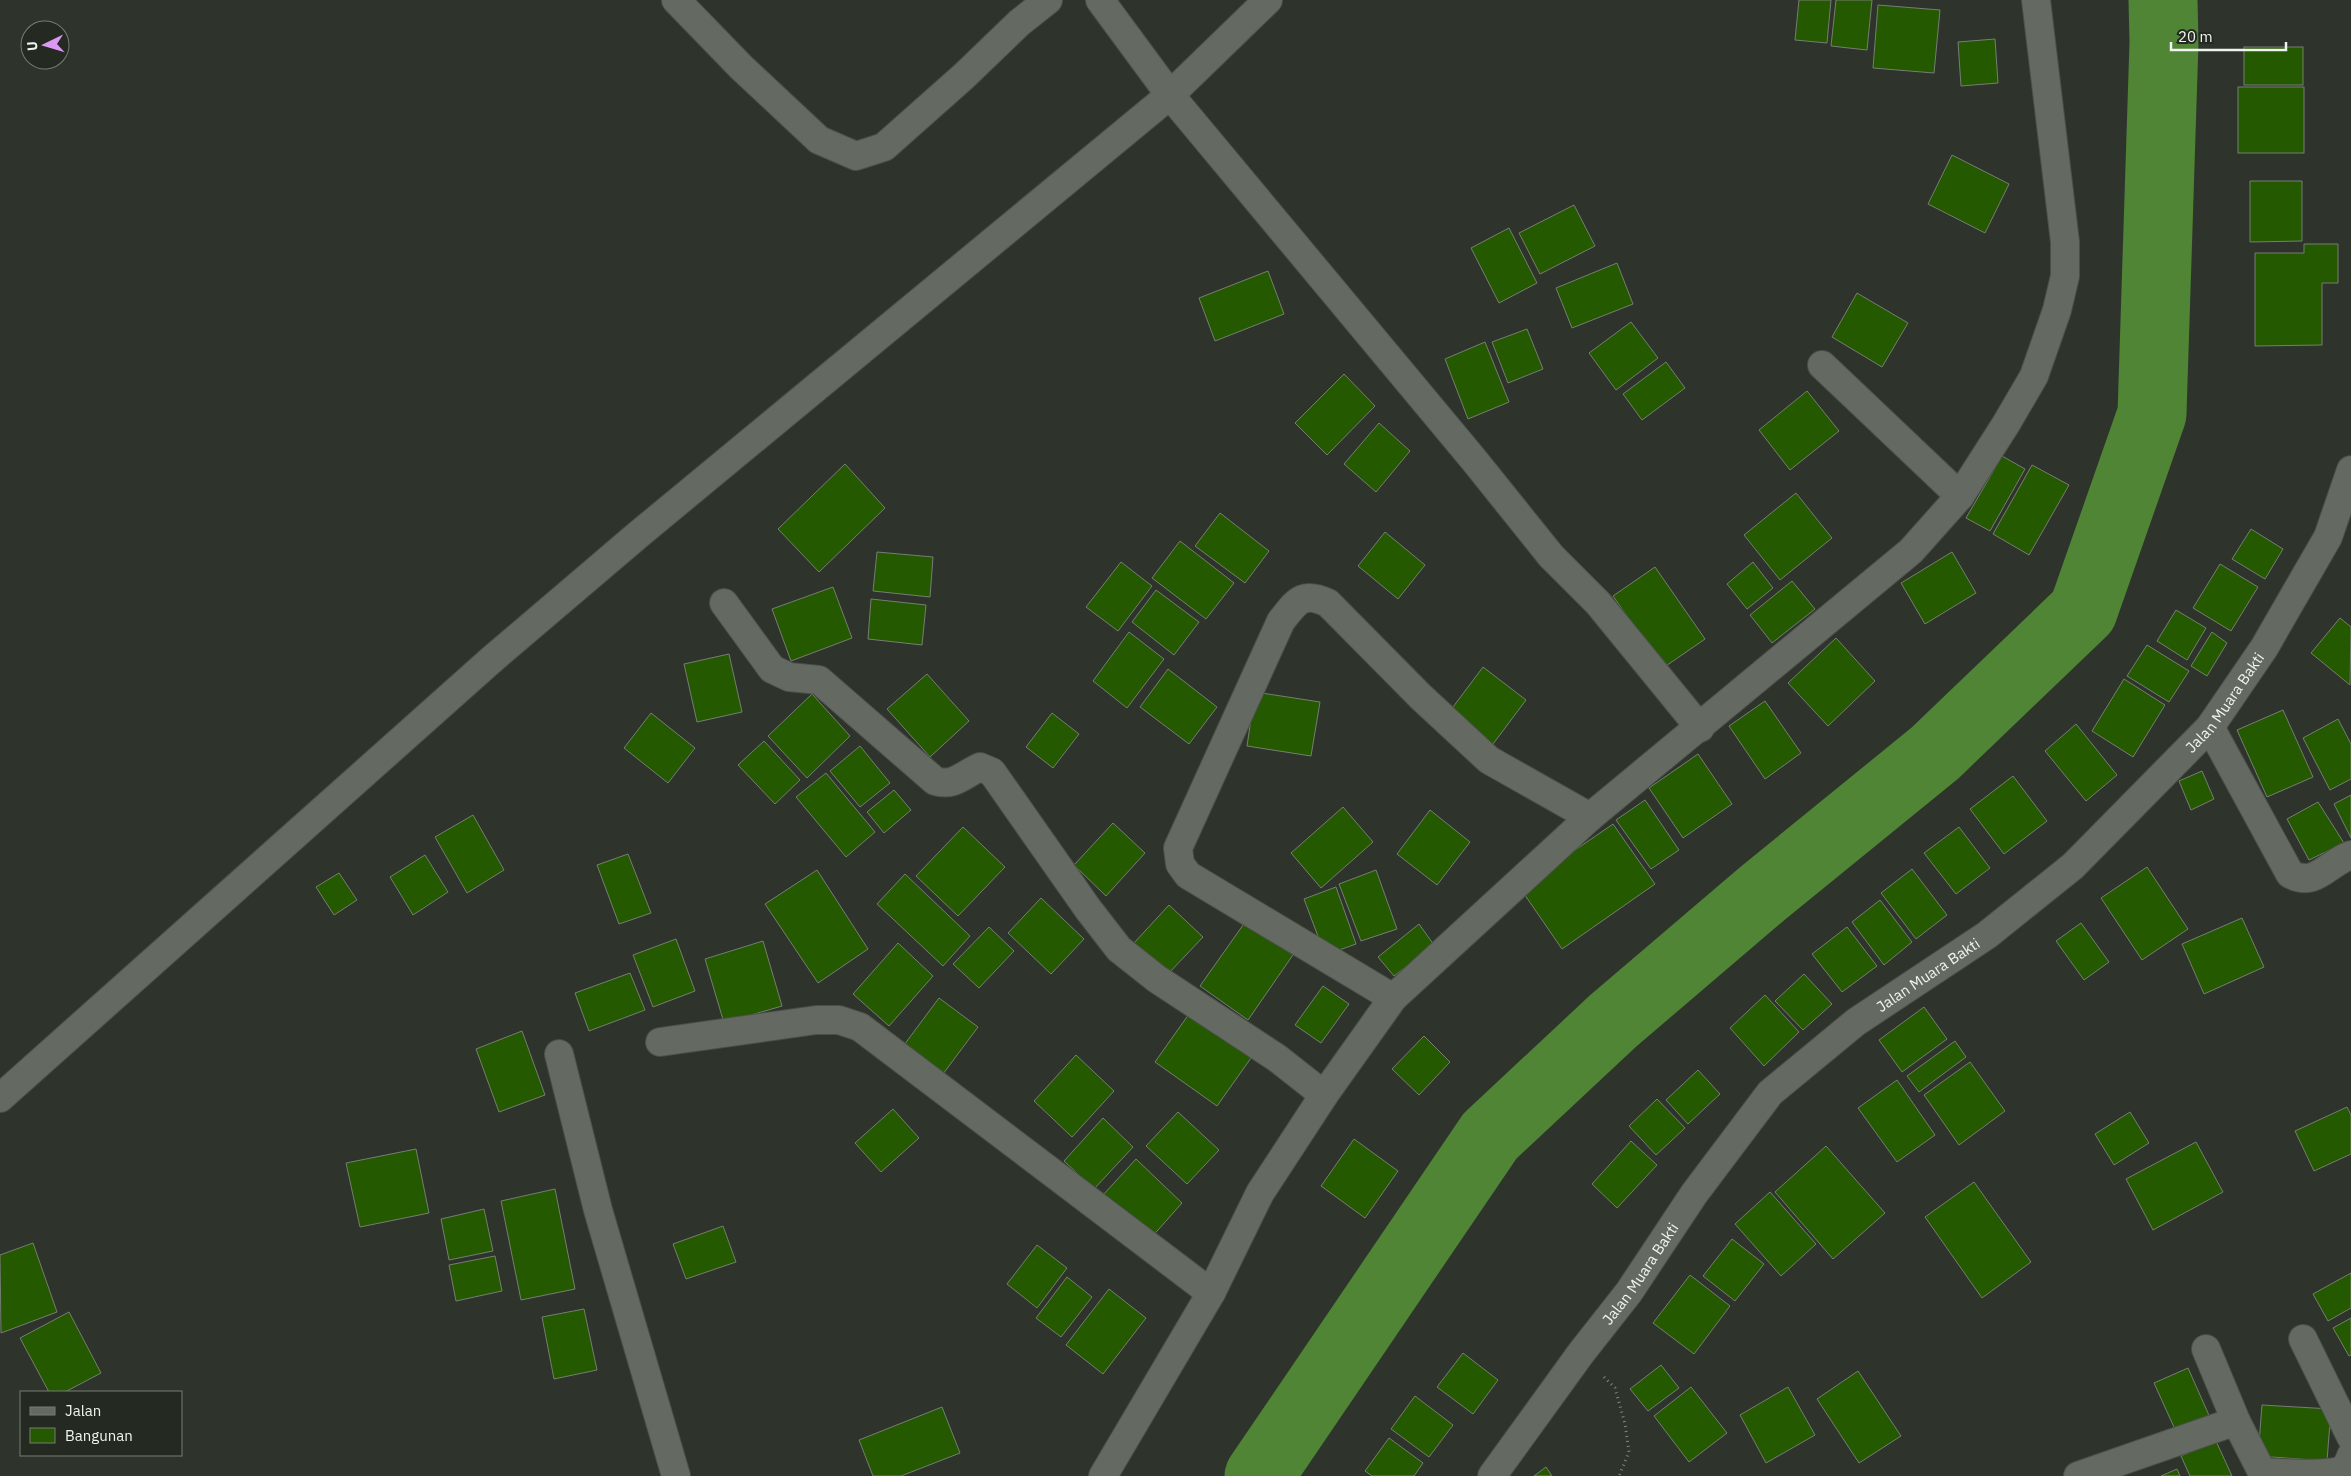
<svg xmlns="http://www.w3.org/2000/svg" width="2351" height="1476" viewBox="0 0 2351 1476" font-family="'IBM Plex Sans',sans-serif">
	<rect width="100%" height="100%" fill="#2e342c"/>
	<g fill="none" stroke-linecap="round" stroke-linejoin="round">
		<path stroke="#4f8535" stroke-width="69" d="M 1259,1476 L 1490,1136 L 1613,1021 L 1763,893 L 1935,753 L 2083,611 L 2152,414 L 2164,42 L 2163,0"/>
	</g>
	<g fill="#245900" stroke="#777d74">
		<path d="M 1799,0 L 1831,0 L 1827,43 L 1795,40 Z"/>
		<path d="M 1836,0 L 1872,0 L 1867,50 L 1831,46 Z"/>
		<path d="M 1878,5 L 1940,10 L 1934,73 L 1873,68 Z"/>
		<path d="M 1995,39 L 1998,83 L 1961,86 L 1958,42 Z"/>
		<rect x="2244" y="47" width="59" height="38"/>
		<rect x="2238" y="87" width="66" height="66"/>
		<path d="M 1952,155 L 2009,184 L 1985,233 L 1928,204 Z"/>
		<path d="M 2250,181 L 2302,181 L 2302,241 L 2250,242 Z"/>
		<path d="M 1574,205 L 1595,246 L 1540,274 L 1519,233 Z"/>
		<path d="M 1509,228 L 1537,283 L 1499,303 L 1471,248 Z"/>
		<path d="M 2304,244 L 2338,244 L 2338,283 L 2322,283 L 2322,345 L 2255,346 L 2255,253 L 2304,253 Z"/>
		<path d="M 1617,263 L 1633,304 L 1572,328 L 1556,288 Z"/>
		<path d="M 1268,271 L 1284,314 L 1215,341 L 1199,298 Z"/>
		<path d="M 1857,293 L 1908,323 L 1882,367 L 1832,337 Z"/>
		<path d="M 1631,322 L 1658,358 L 1616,390 L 1589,353 Z"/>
		<path d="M 1527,329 L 1543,369 L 1508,383 L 1492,342 Z"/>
		<path d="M 1485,342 L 1509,402 L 1468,419 L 1445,359 Z"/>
		<path d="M 1666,362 L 1685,388 L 1642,420 L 1623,394 Z"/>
		<path d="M 1344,374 L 1375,406 L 1327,455 L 1295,423 Z"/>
		<path d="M 1807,391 L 1839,431 L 1790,470 L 1759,430 Z"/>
		<path d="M 1379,423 L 1410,451 L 1376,492 L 1344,464 Z"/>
		<path d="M 2002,456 L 2025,469 L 1990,531 L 1966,518 Z"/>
		<path d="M 845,464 L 885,508 L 819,572 L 778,529 Z"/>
		<path d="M 2032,465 L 2069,485 L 2029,555 L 1993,534 Z"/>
		<path d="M 1796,493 L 1832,538 L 1780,580 L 1744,535 Z"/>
		<path d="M 1220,513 L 1269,551 L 1245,583 L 1195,546 Z"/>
		<path d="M 2251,529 L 2283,549 L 2265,579 L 2232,559 Z"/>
		<path d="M 1385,532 L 1425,565 L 1398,599 L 1358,566 Z"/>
		<path d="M 1180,541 L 1234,583 L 1206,619 L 1152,578 Z"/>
		<path d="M 877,552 L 933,557 L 930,597 L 873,591 Z"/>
		<path d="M 1952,552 L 1976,593 L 1925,624 L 1901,583 Z"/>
		<path d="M 1121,562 L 1152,586 L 1118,631 L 1086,607 Z"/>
		<path d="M 1753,562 L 1773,588 L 1747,609 L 1727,584 Z"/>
		<path d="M 2220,564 L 2258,587 L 2231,631 L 2193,608 Z"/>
		<path d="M 1655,567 L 1705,639 L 1663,668 L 1613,596 Z"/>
		<path d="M 1792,581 L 1815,609 L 1772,643 L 1750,615 Z"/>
		<path d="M 833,587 L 852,638 L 791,661 L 772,609 Z"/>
		<path d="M 1156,590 L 1199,622 L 1174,655 L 1132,622 Z"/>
		<path d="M 871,599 L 926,605 L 922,645 L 868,639 Z"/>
		<path d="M 2176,610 L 2206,628 L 2187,660 L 2157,641 Z"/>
		<path d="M 2340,618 L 2351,627 L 2350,685 L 2311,653 Z"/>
		<path d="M 1129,632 L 1164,659 L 1127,708 L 1093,681 Z"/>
		<path d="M 2212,632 L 2227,643 L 2207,676 L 2191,666 Z"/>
		<path d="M 1836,638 L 1875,681 L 1828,726 L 1788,683 Z"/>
		<path d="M 2147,645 L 2189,671 L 2169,702 L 2127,676 Z"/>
		<path d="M 729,654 L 742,712 L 697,722 L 684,664 Z"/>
		<path d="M 1483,667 L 1526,700 L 1490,748 L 1447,715 Z"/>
		<path d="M 1168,669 L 1217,707 L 1189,744 L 1140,707 Z"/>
		<path d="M 927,674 L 969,721 L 930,757 L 887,709 Z"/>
		<path d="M 2124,679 L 2165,705 L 2133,757 L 2092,731 Z"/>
		<path d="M 1255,692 L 1320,702 L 1311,756 L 1247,746 Z"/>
		<path d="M 812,694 L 850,736 L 807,778 L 768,736 Z"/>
		<path d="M 1765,701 L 1801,753 L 1765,779 L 1729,726 Z"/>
		<path d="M 2283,710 L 2313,777 L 2267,797 L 2237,730 Z"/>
		<path d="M 651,713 L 695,748 L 668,783 L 624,748 Z"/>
		<path d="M 1052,713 L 1079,734 L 1053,768 L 1026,747 Z"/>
		<path d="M 2338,719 L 2351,744 L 2351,779 L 2330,790 L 2303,738 Z"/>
		<path d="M 2076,724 L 2117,775 L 2086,801 L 2045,751 Z"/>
		<path d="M 764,741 L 800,780 L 775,804 L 738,765 Z"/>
		<path d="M 860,746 L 890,783 L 860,807 L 830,771 Z"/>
		<path d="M 1698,754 L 1732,804 L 1683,838 L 1649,788 Z"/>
		<path d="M 2202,771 L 2214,799 L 2191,810 L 2179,781 Z"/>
		<path d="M 826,773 L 875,832 L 846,857 L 796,797 Z"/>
		<path d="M 2013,776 L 2047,821 L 2004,854 L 1970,809 Z"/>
		<path d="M 894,790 L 911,810 L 884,833 L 867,812 Z"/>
		<path d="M 2351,795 L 2351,838 L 2334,804 Z"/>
		<path d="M 1645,800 L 1679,850 L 1651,869 L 1616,820 Z"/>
		<path d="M 2318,802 L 2344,843 L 2309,860 L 2287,819 Z"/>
		<path d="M 1343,807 L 1373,842 L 1321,888 L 1291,853 Z"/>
		<path d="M 1430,810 L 1470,842 L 1437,885 L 1397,854 Z"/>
		<path d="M 473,815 L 504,870 L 467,893 L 435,837 Z"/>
		<path d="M 1113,823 L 1145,853 L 1106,896 L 1074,865 Z"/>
		<path d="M 1613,824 L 1655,884 L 1562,949 L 1520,888 Z"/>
		<path d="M 963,827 L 1005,867 L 958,916 L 916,876 Z"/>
		<path d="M 1959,827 L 1990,868 L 1956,894 L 1924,853 Z"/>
		<path d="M 628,854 L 651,913 L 619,924 L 597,865 Z"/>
		<path d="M 425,855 L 448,892 L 413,915 L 390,877 Z"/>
		<path d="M 2147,867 L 2188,929 L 2142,960 L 2101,898 Z"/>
		<path d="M 1912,869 L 1947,915 L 1916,939 L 1881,893 Z"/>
		<path d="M 817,870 L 868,949 L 818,983 L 765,904 Z"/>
		<path d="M 1376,870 L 1397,929 L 1361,941 L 1339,884 Z"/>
		<path d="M 339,873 L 357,900 L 334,915 L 316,887 Z"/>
		<path d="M 905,874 L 970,936 L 943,966 L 877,904 Z"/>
		<path d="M 1336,887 L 1356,944 L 1325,955 L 1304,899 Z"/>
		<path d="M 1041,898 L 1084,939 L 1051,974 L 1008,933 Z"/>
		<path d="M 1880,900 L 1912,942 L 1884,965 L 1852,922 Z"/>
		<path d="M 1169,905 L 1203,937 L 1168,974 L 1134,943 Z"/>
		<path d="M 1248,918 L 1295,952 L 1248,1020 L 1200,986 Z"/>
		<path d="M 2242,918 L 2264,967 L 2204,994 L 2182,944 Z"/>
		<path d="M 2081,923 L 2109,962 L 2084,980 L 2056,941 Z"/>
		<path d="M 1419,924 L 1434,945 L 1394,976 L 1378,957 Z"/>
		<path d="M 989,927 L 1014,951 L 979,988 L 953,964 Z"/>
		<path d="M 1847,927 L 1877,966 L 1842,992 L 1812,954 Z"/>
		<path d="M 676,939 L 695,991 L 653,1007 L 633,955 Z"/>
		<path d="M 763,941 L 782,1006 L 724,1023 L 705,959 Z"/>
		<path d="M 898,943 L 933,976 L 889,1026 L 853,994 Z"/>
		<path d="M 630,973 L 645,1010 L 589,1031 L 575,993 Z"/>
		<path d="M 1804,974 L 1832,1004 L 1803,1030 L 1775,1001 Z"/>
		<path d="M 1323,986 L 1349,1004 L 1321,1043 L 1295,1025 Z"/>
		<path d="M 1765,995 L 1799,1032 L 1764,1066 L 1730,1028 Z"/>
		<path d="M 939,998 L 978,1027 L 943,1074 L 904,1045 Z"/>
		<path d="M 1924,1007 L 1947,1039 L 1902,1072 L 1879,1040 Z"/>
		<path d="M 1189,1014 L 1251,1058 L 1217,1106 L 1155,1062 Z"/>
		<path d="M 522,1031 L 545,1095 L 499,1112 L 476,1049 Z"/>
		<path d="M 1424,1036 L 1450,1062 L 1419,1095 L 1392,1069 Z"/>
		<path d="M 1955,1041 L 1966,1057 L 1919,1092 L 1907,1076 Z"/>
		<path d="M 1076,1055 L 1114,1091 L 1072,1137 L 1034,1101 Z"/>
		<path d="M 1970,1062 L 2005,1111 L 1959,1145 L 1924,1095 Z"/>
		<path d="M 1698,1070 L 1720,1094 L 1688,1124 L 1666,1100 Z"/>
		<path d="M 1897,1080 L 1935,1135 L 1897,1162 L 1858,1108 Z"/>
		<path d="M 1657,1099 L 1685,1128 L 1656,1155 L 1629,1126 Z"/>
		<path d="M 2347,1107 L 2351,1115 L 2351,1154 L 2314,1171 L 2295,1131 Z"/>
		<path d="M 893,1109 L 919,1138 L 881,1172 L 855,1143 Z"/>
		<path d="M 1178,1112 L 1219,1150 L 1187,1184 L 1146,1146 Z"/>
		<path d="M 2130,1112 L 2149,1143 L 2114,1165 L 2095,1134 Z"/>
		<path d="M 1103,1118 L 1133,1147 L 1094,1189 L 1064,1161 Z"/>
		<path d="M 1354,1139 L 1398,1171 L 1365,1218 L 1321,1186 Z"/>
		<path d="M 1631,1141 L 1657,1165 L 1617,1208 L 1592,1184 Z"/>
		<path d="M 2196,1142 L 2223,1192 L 2153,1230 L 2126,1179 Z"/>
		<path d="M 1826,1146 L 1885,1213 L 1833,1259 L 1775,1192 Z"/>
		<path d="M 416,1149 L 429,1213 L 360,1227 L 346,1163 Z"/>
		<path d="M 1136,1159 L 1182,1203 L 1150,1239 L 1103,1195 Z"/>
		<path d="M 1974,1182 L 2031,1262 L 1982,1298 L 1925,1217 Z"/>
		<path d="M 555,1189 L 575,1289 L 521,1300 L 501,1201 Z"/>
		<path d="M 1770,1192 L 1816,1244 L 1781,1276 L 1735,1224 Z"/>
		<path d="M 484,1209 L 493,1251 L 449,1260 L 441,1219 Z"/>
		<path d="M 723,1226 L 736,1262 L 686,1279 L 673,1244 Z"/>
		<path d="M 1732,1239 L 1764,1264 L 1735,1301 L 1703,1276 Z"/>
		<path d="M 33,1243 L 57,1312 L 1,1333 L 0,1255 Z"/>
		<path d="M 1037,1245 L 1067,1268 L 1037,1308 L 1007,1284 Z"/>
		<path d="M 495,1256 L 502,1291 L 456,1301 L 449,1265 Z"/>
		<path d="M 2351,1273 L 2351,1308 L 2328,1321 L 2313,1294 Z"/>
		<path d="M 1690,1275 L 1730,1306 L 1694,1354 L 1653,1323 Z"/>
		<path d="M 1067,1277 L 1092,1297 L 1061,1337 L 1036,1318 Z"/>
		<path d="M 1109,1289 L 1146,1318 L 1103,1374 L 1066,1345 Z"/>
		<path d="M 584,1309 L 597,1370 L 554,1379 L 542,1317 Z"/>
		<path d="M 69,1312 L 101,1373 L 65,1392 L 49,1392 L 20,1338 Z"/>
		<path d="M 2351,1318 L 2351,1355 L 2349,1356 L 2333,1328 Z"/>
		<path d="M 1463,1353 L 1498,1380 L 1473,1414 L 1437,1387 Z"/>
		<path d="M 1661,1365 L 1679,1388 L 1648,1411 L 1630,1389 Z"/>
		<path d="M 2188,1368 L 2212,1422 L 2178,1436 L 2154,1383 Z"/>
		<path d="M 1858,1371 L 1901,1436 L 1859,1463 L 1817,1399 Z"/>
		<path d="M 1691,1387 L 1727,1433 L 1689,1462 L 1654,1416 Z"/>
		<path d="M 1788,1387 L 1815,1435 L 1766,1463 L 1740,1415 Z"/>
		<path d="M 1415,1396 L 1453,1425 L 1429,1457 L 1391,1429 Z"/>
		<path d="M 2262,1405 L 2331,1409 L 2327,1461 L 2258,1456 Z"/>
		<path d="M 942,1407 L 960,1453 L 901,1476 L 873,1476 L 859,1440 Z"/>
		<path d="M 1389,1438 L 1423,1463 L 1414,1476 L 1372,1476 L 1365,1471 Z"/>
		<path d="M 2216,1441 L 2232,1476 L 2190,1476 L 2181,1456 Z"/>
		<path d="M 1546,1467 L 1552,1476 L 1534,1476 Z"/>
		<path d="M 2177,1469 L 2180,1476 L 2161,1476 Z"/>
	</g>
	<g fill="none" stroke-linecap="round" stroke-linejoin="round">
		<defs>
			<g id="minor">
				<path d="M 676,0 L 741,67 L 819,140 L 856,156 L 884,147 L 964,76 L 1019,23 L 1048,0"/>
				<path d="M 1100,0 L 1170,95 L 1474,460 L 1551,556 L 1598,603 L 1700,728"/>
				<path d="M 1822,365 L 1960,496"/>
				<path d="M 724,603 L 772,669 L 789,677 L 819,680 L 935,781 C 954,787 964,774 980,767 L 992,772 L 1088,909 L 1119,949 L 1157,979 L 1277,1058 L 1324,1095"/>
				<path d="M 2210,727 L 2290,874 C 2316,888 2327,863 2351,855"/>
				<path d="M 1393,998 L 1188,875 L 1180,864 L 1178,848 L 1281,621 C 1297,601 1302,591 1328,603 L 1421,697 L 1489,760 L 1590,817"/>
				<path d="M 660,1042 L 816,1020 L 839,1020 L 860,1027 L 1211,1293"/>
				<path d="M 559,1054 L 598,1210 L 676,1476"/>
				<path d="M 0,1098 L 490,661 L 639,534 L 1170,95 L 1268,0"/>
				<path d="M 2303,1339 L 2351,1437"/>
				<path d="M 2206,1349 L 2236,1421 L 2264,1476"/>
				<path d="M 2262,1472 C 2282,1473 2323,1476 2340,1471 C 2346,1468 2349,1462 2351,1456"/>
				<path d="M 1103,1476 L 1211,1293 L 1260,1193 L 1324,1095 L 1393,998 L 1590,817 L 1911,551 L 1960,496 L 2006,424 L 2034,376 L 2057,310 L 2065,276 L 2065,242 L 2036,0"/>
				<path id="s1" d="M 1492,1476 L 1581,1353 L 1629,1292 L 1694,1194 L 1770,1093 L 1856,1022 L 1987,935 L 2073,866 L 2210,727 L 2264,648 L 2328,537 L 2351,470"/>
				<path d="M 2078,1476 L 2236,1421"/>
			</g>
		</defs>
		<use href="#minor" stroke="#4a4f49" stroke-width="30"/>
		<path stroke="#838881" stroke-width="3" stroke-dasharray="1 4" stroke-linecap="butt" d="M 1604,1377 L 1615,1388 L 1625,1424 L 1629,1452 L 1619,1476"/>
		<use href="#minor" stroke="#646a61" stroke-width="28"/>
	</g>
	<g text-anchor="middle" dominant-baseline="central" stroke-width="4.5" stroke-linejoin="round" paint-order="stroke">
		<g font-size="15" fill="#f0f4ef" stroke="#242a22">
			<text stroke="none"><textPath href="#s1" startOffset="1076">Jalan Muara Bakti</textPath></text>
			<text stroke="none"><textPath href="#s1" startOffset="671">Jalan Muara Bakti</textPath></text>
			<text stroke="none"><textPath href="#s1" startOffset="251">Jalan Muara Bakti</textPath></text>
		</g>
	</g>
	<rect x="20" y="1391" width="162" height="65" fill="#242a22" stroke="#767b74"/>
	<rect x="30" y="1407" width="25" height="8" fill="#646a61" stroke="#767b74"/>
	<text x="65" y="1416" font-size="15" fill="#f0f4ef">Jalan</text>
	<rect x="30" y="1428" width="25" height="15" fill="#245900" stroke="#767b74"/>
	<text x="65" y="1441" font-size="15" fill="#f0f4ef">Bangunan</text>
	<g transform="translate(45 45) rotate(265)"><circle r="24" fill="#242a22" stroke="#767b74"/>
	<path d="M0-4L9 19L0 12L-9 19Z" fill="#dc99f4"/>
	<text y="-8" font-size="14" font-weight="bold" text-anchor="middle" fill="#f0f4ef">U</text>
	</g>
	<path d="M2171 42v8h115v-8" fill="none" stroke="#f0f4ef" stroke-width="2.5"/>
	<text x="2178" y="42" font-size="15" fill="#f0f4ef" stroke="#242a22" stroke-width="4" paint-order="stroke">20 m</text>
</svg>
